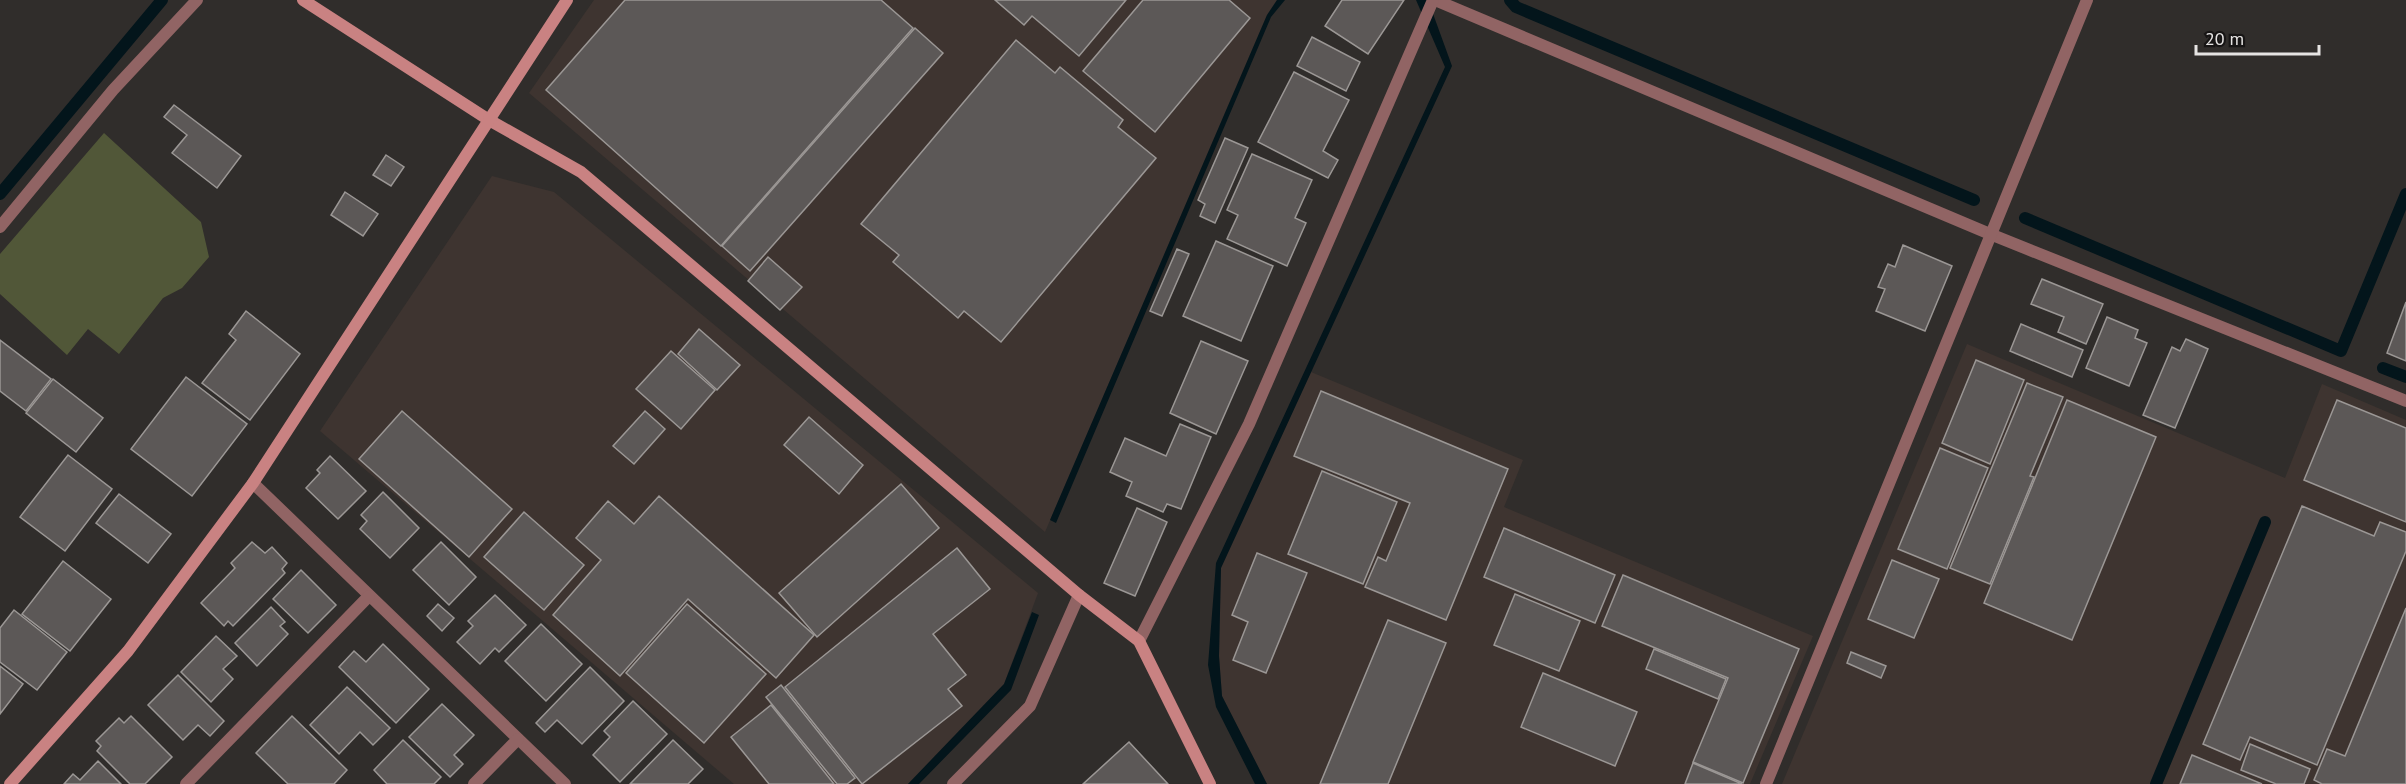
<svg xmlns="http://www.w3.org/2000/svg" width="2406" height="784" viewBox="0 0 2406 784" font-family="'PT Sans',sans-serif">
	<rect width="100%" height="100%" fill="#302d2b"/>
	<g fill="#3e3430">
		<path d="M 594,0 L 1277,0 L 1267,15 L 1045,532 L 529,93 Z"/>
		<path d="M 492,176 L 554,192 L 1038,593 L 1004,684 L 908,784 L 734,784 L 320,431 Z"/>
		<path d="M 1967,344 L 2285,478 L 2322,384 L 2406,420 L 2406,784 L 1782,784 Z"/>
		<path d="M 1311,372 L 1523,460 L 1504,507 L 1813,636 L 1750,784 L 1267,784 L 1222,696 L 1219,656 L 1221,568 Z"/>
	</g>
	<path fill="#515738" d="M 104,133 L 201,222 L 209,257 L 182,288 L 163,298 L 119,354 L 88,329 L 67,355 L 0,294 L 0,254 Z"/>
	<g fill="#03151b">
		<path d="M 1277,0 L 1285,0 L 1271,17 L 1056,523 L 1050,520 L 1267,15 Z"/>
		<path d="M 1416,0 L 1428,0 L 1452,66 L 1221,568 L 1219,656 L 1222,696 L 1267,784 L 1255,784 L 1216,707 L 1208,665 L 1216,563 L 1445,67 Z"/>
		<path d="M 1032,612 L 1039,615 L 1011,690 L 919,784 L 908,784 L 1004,684 Z"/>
	</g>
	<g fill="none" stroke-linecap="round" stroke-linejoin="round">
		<g stroke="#03151b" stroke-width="12">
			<path d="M 1510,0 L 1516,7 L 1974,200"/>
			<path d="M 0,194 L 162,0"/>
			<path d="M 2025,218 L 2341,351 L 2406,194"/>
			<path d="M 2383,368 L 2406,377"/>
			<path d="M 2156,784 L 2265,522"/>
		</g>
	</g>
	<g fill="#5c5857" stroke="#9b9795" stroke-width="1.5">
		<path d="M 625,0 L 881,0 L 913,28 L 721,246 L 546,90 Z"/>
		<path d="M 995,0 L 1126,0 L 1079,56 L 1032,16 L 1024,25 Z"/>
		<path d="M 1143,0 L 1229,0 L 1250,18 L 1155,132 L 1083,71 Z"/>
		<path d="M 1342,0 L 1404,0 L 1368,54 L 1325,26 Z"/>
		<path d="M 915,28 L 943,53 L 750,271 L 722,246 Z"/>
		<path d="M 1312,37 L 1360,62 L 1346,91 L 1297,66 Z"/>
		<path d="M 1016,40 L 1055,73 L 1060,67 L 1123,120 L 1118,127 L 1156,158 L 1001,342 L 964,311 L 958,318 L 893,262 L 899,255 L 861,224 Z"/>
		<path d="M 1294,72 L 1349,100 L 1323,151 L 1338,160 L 1328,178 L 1258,142 Z"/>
		<path d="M 174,105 L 241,156 L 217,188 L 172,153 L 187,135 L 164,117 Z"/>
		<path d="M 1225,138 L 1248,148 L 1215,223 L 1200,216 L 1205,204 L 1198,200 Z"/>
		<path d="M 1252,154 L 1312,180 L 1295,218 L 1306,223 L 1287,266 L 1227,239 L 1238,215 L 1227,210 Z"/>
		<path d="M 386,155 L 404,167 L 391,186 L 373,175 Z"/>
		<path d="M 345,192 L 378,214 L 363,236 L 331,215 Z"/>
		<path d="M 1216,241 L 1273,266 L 1241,341 L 1183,316 Z"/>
		<path d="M 1903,245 L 1952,266 L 1925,331 L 1876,311 L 1885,289 L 1878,287 L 1888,264 L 1895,267 Z"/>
		<path d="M 1177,249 L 1189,254 L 1162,316 L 1150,311 Z"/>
		<path d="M 768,257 L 802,287 L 780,310 L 748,281 Z"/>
		<path d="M 2042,279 L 2103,304 L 2086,344 L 2058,332 L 2064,317 L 2031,304 Z"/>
		<path d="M 2406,302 L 2406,361 L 2387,353 Z"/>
		<path d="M 246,311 L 300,354 L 250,420 L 202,383 L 236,340 L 229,334 Z"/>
		<path d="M 2107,317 L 2138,330 L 2135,338 L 2147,343 L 2129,386 L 2086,368 Z"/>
		<path d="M 2021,324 L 2083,350 L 2072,377 L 2010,351 Z"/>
		<path d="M 699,329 L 740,365 L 717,390 L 678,354 Z"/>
		<path d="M 2186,339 L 2208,349 L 2175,428 L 2143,415 L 2172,347 L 2180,351 Z"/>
		<path d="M 0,340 L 51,379 L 26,411 L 0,391 Z"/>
		<path d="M 1201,341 L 1248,361 L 1216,434 L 1170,413 Z"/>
		<path d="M 671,351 L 715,390 L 681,429 L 636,389 Z"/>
		<path d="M 1976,360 L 2024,380 L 1990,464 L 1942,443 Z"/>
		<path d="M 186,377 L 247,424 L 192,496 L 131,449 Z"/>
		<path d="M 53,379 L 103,418 L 76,452 L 26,413 Z"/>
		<path d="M 2027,383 L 2063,397 L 2030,476 L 2034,477 L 1990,584 L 1950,568 Z"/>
		<path d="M 1321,391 L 1508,469 L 1446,620 L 1365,587 L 1378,557 L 1386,561 L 1410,503 L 1294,456 Z"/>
		<path d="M 2067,400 L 2156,437 L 2072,640 L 1984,603 Z"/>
		<path d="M 2337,400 L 2406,428 L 2406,522 L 2304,480 Z"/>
		<path d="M 402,411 L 512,509 L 469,557 L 359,459 Z"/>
		<path d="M 645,411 L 665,429 L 634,464 L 613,446 Z"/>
		<path d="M 809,417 L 863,465 L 839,494 L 784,445 Z"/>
		<path d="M 1180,424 L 1211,437 L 1181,509 L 1167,504 L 1163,512 L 1126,496 L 1132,482 L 1110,472 L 1125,438 L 1166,456 Z"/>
		<path d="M 1940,448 L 1988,468 L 1947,569 L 1898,549 Z"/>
		<path d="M 68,455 L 112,489 L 65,551 L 20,517 Z"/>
		<path d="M 330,456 L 366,491 L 338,519 L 306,488 L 320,473 L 317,470 Z"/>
		<path d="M 1322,471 L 1397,502 L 1363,584 L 1288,554 Z"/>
		<path d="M 901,484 L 939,528 L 817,637 L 779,593 Z"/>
		<path d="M 383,492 L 419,528 L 390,558 L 360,529 L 367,521 L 361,515 Z"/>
		<path d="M 119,494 L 171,534 L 148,563 L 96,523 Z"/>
		<path d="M 659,496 L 814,635 L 776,678 L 688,599 L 620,676 L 553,615 L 601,560 L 576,538 L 608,501 L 634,524 Z"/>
		<path d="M 2302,506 L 2374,536 L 2380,522 L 2406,532 L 2406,551 L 2317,765 L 2250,737 L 2240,760 L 2203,744 Z"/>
		<path d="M 1137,508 L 1167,522 L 1135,596 L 1104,583 Z"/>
		<path d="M 524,512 L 584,565 L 544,610 L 484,557 Z"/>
		<path d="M 1504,528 L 1615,575 L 1595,623 L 1484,577 Z"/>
		<path d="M 252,542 L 265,553 L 272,547 L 287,563 L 282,569 L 285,573 L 233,626 L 228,621 L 224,626 L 201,603 L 235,568 L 231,563 Z"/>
		<path d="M 441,542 L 476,577 L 449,605 L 413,570 Z"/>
		<path d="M 957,548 L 990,589 L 933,634 L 966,675 L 948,689 L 962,706 L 862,784 L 785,687 Z"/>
		<path d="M 1257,553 L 1307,573 L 1266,673 L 1233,660 L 1248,622 L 1232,615 Z"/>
		<path d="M 1892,560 L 1939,579 L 1914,638 L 1868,619 Z"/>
		<path d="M 63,561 L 111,599 L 70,651 L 22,614 Z"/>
		<path d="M 301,570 L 336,605 L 308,633 L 273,599 Z"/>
		<path d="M 1623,575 L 1799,649 L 1743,783 L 1693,762 L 1728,678 L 1602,626 Z"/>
		<path d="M 1515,594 L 1580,621 L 1559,671 L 1494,645 Z"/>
		<path d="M 495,595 L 526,625 L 499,652 L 495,648 L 480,664 L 457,642 L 473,626 L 468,621 Z"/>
		<path d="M 438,604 L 454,618 L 442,631 L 427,616 Z"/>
		<path d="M 687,604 L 766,674 L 704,743 L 626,673 Z"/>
		<path d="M 271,607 L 285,622 L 280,626 L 288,634 L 257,666 L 235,643 Z"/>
		<path d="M 2406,608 L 2406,784 L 2322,784 L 2314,780 L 2327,749 L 2345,756 Z"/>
		<path d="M 14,610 L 67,652 L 37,690 L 0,662 L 0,628 Z"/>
		<path d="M 1388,620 L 1446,643 L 1388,784 L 1320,784 Z"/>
		<path d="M 541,624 L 582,664 L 546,701 L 505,661 Z"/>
		<path d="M 216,636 L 237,656 L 223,669 L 233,679 L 211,702 L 181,672 Z"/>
		<path d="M 383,644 L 429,689 L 396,723 L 339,667 L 354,651 L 366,662 Z"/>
		<path d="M 1654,649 L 1726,679 L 1718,699 L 1646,669 Z"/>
		<path d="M 1851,652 L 1886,666 L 1881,678 L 1847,663 Z"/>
		<path d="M 0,666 L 23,684 L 0,714 Z"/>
		<path d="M 590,667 L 624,701 L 582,744 L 557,720 L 545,732 L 536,723 Z"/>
		<path d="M 1543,673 L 1637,712 L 1615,766 L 1521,727 Z"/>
		<path d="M 178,675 L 224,721 L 210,736 L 198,725 L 183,740 L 148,705 Z"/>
		<path d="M 781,685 L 855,778 L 847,784 L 837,784 L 766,697 Z"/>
		<path d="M 347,687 L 390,728 L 373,745 L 360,732 L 339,754 L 310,725 Z"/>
		<path d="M 633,701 L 667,734 L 620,782 L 593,755 L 610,737 L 604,731 Z"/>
		<path d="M 442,704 L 474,735 L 454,755 L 463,764 L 450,777 L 409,737 Z"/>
		<path d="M 771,705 L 834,784 L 769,784 L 731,737 Z"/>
		<path d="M 131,716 L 172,757 L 145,784 L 130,784 L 97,751 L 101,746 L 96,741 L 119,718 L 124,723 Z"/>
		<path d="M 292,716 L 347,770 L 334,784 L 288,784 L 256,753 Z"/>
		<path d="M 403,740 L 441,777 L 434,784 L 387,784 L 374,770 Z"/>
		<path d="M 673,740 L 703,769 L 688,784 L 630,784 Z"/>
		<path d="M 1129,742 L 1168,784 L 1083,784 Z"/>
		<path d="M 2250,744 L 2310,769 L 2304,784 L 2276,784 L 2241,770 Z"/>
		<path d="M 2192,755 L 2262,784 L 2180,784 Z"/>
		<path d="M 98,761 L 121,784 L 64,784 L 73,774 L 80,780 Z"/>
		<path d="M 1693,763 L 1742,784 L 1685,784 Z"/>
	</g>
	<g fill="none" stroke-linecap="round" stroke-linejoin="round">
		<g stroke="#916464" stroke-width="12">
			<path d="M 1435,0 L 1990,234 L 2406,401"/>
			<path d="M 0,227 L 113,90 L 197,0"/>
			<path d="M 253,483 L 565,784"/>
			<path d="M 1139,641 L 1249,424 L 1433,0"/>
			<path d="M 186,784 L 369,596"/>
			<path d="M 474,784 L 518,739"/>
			<path d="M 953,784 L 1030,706 L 1079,595"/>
			<path d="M 1766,784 L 2087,0"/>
		</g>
		<g stroke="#c98282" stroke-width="12">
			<path d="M 303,0 L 489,120 L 581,172 L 1079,595 L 1139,641 L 1210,784"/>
			<path d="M 10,784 L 128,651 L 253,483 L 567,0"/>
		</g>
	</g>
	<path d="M2196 45v9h123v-9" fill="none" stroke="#e6e4e3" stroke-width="3"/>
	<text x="2205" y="45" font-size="18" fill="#e6e4e3" stroke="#171515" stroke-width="4.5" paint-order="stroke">20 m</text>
</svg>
